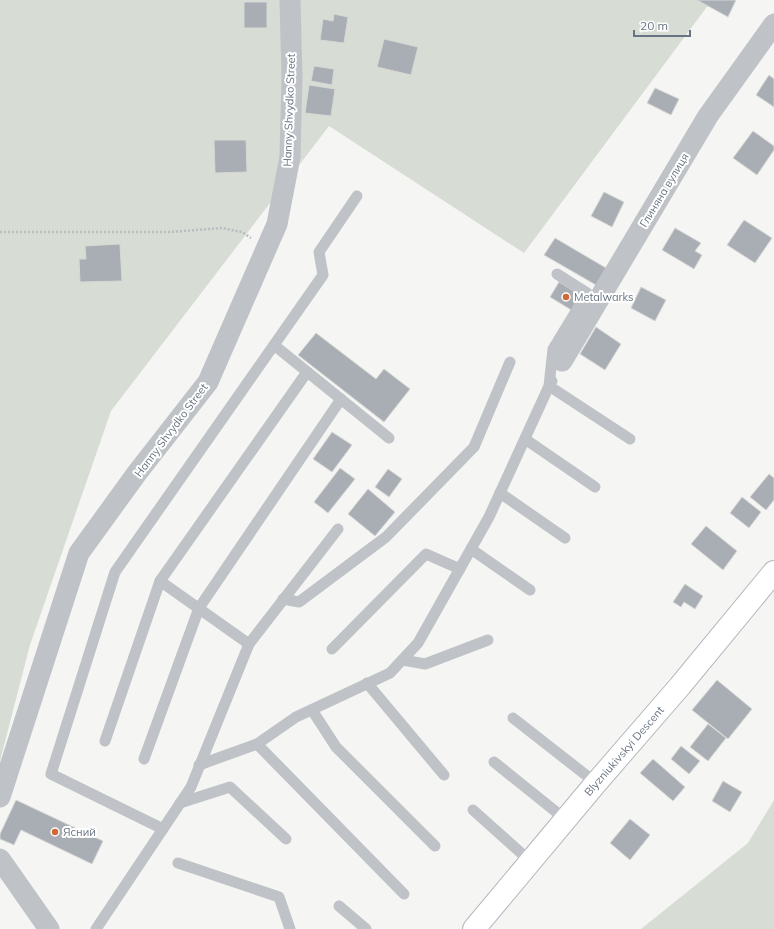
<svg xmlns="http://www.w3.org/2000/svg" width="774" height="929" viewBox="0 0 774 929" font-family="Mulish,sans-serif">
	<rect width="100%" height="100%" fill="#f5f6f3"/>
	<g fill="#d7dcd4">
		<path d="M 0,0 L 712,0 L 524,253 L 329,126 L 111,411 L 30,645 L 0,761 Z"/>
		<path d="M 774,800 L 774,929 L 641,929 L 748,843 Z"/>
	</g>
	<g fill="#a8aeb4" stroke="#d7d7d5">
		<path d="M 697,0 L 736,0 L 728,17 Z"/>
		<rect x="244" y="2" width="23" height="26"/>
		<path d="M 334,14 L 348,17 L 344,43 L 320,40 L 323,19 L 333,21 Z"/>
		<path d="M 384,39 L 418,47 L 411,75 L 377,67 Z"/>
		<path d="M 314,66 L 334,69 L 332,85 L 311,81 Z"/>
		<path d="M 769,75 L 774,79 L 774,107 L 756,95 Z"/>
		<path d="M 309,85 L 335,89 L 331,116 L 305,113 Z"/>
		<path d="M 655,88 L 679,99 L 671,115 L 647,103 Z"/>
		<path d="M 753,131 L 774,146 L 774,150 L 757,175 L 733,158 Z"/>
		<path d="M 214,140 L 246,140 L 247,172 L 215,173 Z"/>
		<path d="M 604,192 L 624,202 L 612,227 L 591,216 Z"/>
		<path d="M 744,220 L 772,238 L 755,263 L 727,245 Z"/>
		<path d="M 675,228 L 701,243 L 695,251 L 702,255 L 694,269 L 662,250 Z"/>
		<path d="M 555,238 L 606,268 L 596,285 L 544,255 Z"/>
		<path d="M 120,244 L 122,281 L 80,282 L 79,259 L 86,259 L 85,246 Z"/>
		<path d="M 559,282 L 582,296 L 573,311 L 550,297 Z"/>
		<path d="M 641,287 L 666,300 L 655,321 L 631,308 Z"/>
		<path d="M 596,327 L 621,344 L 605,370 L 580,354 Z"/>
		<path d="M 316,333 L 376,379 L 384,369 L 410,389 L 384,422 L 298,355 Z"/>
		<path d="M 332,432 L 352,445 L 332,472 L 313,459 Z"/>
		<path d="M 340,468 L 355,479 L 328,513 L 314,502 Z"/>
		<path d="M 388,469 L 402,479 L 389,497 L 375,487 Z"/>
		<path d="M 769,474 L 774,478 L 774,500 L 766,510 L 750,497 Z"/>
		<path d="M 368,489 L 395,512 L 375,536 L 348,514 Z"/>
		<path d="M 742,497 L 761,512 L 749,528 L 730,513 Z"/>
		<path d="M 706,526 L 737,551 L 723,570 L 691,544 Z"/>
		<path d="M 685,584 L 703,596 L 695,609 L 684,602 L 681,607 L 673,602 Z"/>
		<path d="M 717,680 L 752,709 L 728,739 L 692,710 Z"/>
		<path d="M 708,724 L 726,738 L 708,761 L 690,747 Z"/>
		<path d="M 681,746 L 700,761 L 689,774 L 671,759 Z"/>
		<path d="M 653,759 L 685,787 L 673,801 L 640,773 Z"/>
		<path d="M 723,781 L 742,792 L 730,812 L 712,801 Z"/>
		<path d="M 16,800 L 103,841 L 92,864 L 21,830 L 14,845 L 0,839 L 0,834 Z"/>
		<path d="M 630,819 L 650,835 L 630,860 L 610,843 Z"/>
	</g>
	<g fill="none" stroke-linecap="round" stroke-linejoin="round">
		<defs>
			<path id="secondary" d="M 474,929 L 596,783 L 680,686 L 774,572"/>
		</defs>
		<use href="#secondary" stroke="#b4b8bc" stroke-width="24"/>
		<path stroke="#b9bbbe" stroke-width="2.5" stroke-dasharray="2 2" stroke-linecap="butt" d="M 0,232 L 170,232 L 222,228 L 242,232 L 251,238"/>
		<g stroke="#bfc2c6" stroke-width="11">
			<path d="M 274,345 L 389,438"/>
			<path d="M 552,381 L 549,386 L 630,439"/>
			<path d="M 525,439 L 595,487"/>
			<path d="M 500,493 L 565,538"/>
			<path d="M 471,549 L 530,590"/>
			<path d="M 160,581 L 249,644"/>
			<path d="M 283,599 L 299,602 L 386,537 L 474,447 L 510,362"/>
			<path d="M 332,649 L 426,554 L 460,569"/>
			<path d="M 403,660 L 425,664 L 488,640"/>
			<path d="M 367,683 L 444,775"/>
			<path d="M 312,710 L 336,747 L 435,846"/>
			<path d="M 513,718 L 596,783"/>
			<path d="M 105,741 L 160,581 L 307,372"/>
			<path d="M 257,744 L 404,894"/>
			<path d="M 144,759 L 199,608 L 341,399"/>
			<path d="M 494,762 L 565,819"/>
			<path d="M 199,765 L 257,744 L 296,717 L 390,673 L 418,643 L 489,517 L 549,386 L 553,349 L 587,293 L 557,274"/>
			<path d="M 180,803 L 230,787 L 286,839"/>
			<path d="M 473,810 L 530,861"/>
			<path d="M 163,829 L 51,774 L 115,572 L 323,275 L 319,252 L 357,196"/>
			<path d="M 178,863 L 279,897 L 290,929"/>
			<path d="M 339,906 L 366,929"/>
			<path d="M 96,929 L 191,787 L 249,644 L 338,529"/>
		</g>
		<g stroke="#bfc2c6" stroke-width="21">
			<path d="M 562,361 L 708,116 L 774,24"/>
			<path d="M 0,797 L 79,553 L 137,473 L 208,382 L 277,224 L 290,157 L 292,77 L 290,0"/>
			<path d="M 0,859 L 49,929"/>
		</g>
		<use href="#secondary" stroke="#fff" stroke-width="22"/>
	</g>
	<g fill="#d06838" stroke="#fff" stroke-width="1.5">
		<circle cx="566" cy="297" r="4"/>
		<circle cx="55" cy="832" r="4"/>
	</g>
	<g text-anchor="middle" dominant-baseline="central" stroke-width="4" stroke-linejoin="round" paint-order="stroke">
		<g font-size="11" fill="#687481" stroke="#fff">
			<text transform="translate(289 110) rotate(-88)">Hanny Shvydko Street</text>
			<text transform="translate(664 190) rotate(-59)">Глиняна вулиця</text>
			<text transform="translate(171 430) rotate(-53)">Hanny Shvydko Street</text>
			<text transform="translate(624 751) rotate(-49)">Blyzniukivskyi Descent</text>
		</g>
		<g font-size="11" fill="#687481" stroke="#fff" text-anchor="start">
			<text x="574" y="297">Metalwarks</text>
			<text x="63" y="832">Ясний</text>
		</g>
	</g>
	<path d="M634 30v6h56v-6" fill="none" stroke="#687481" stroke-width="2"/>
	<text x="640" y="30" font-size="12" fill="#687481" stroke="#ffffff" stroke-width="3" paint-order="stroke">20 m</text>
</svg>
